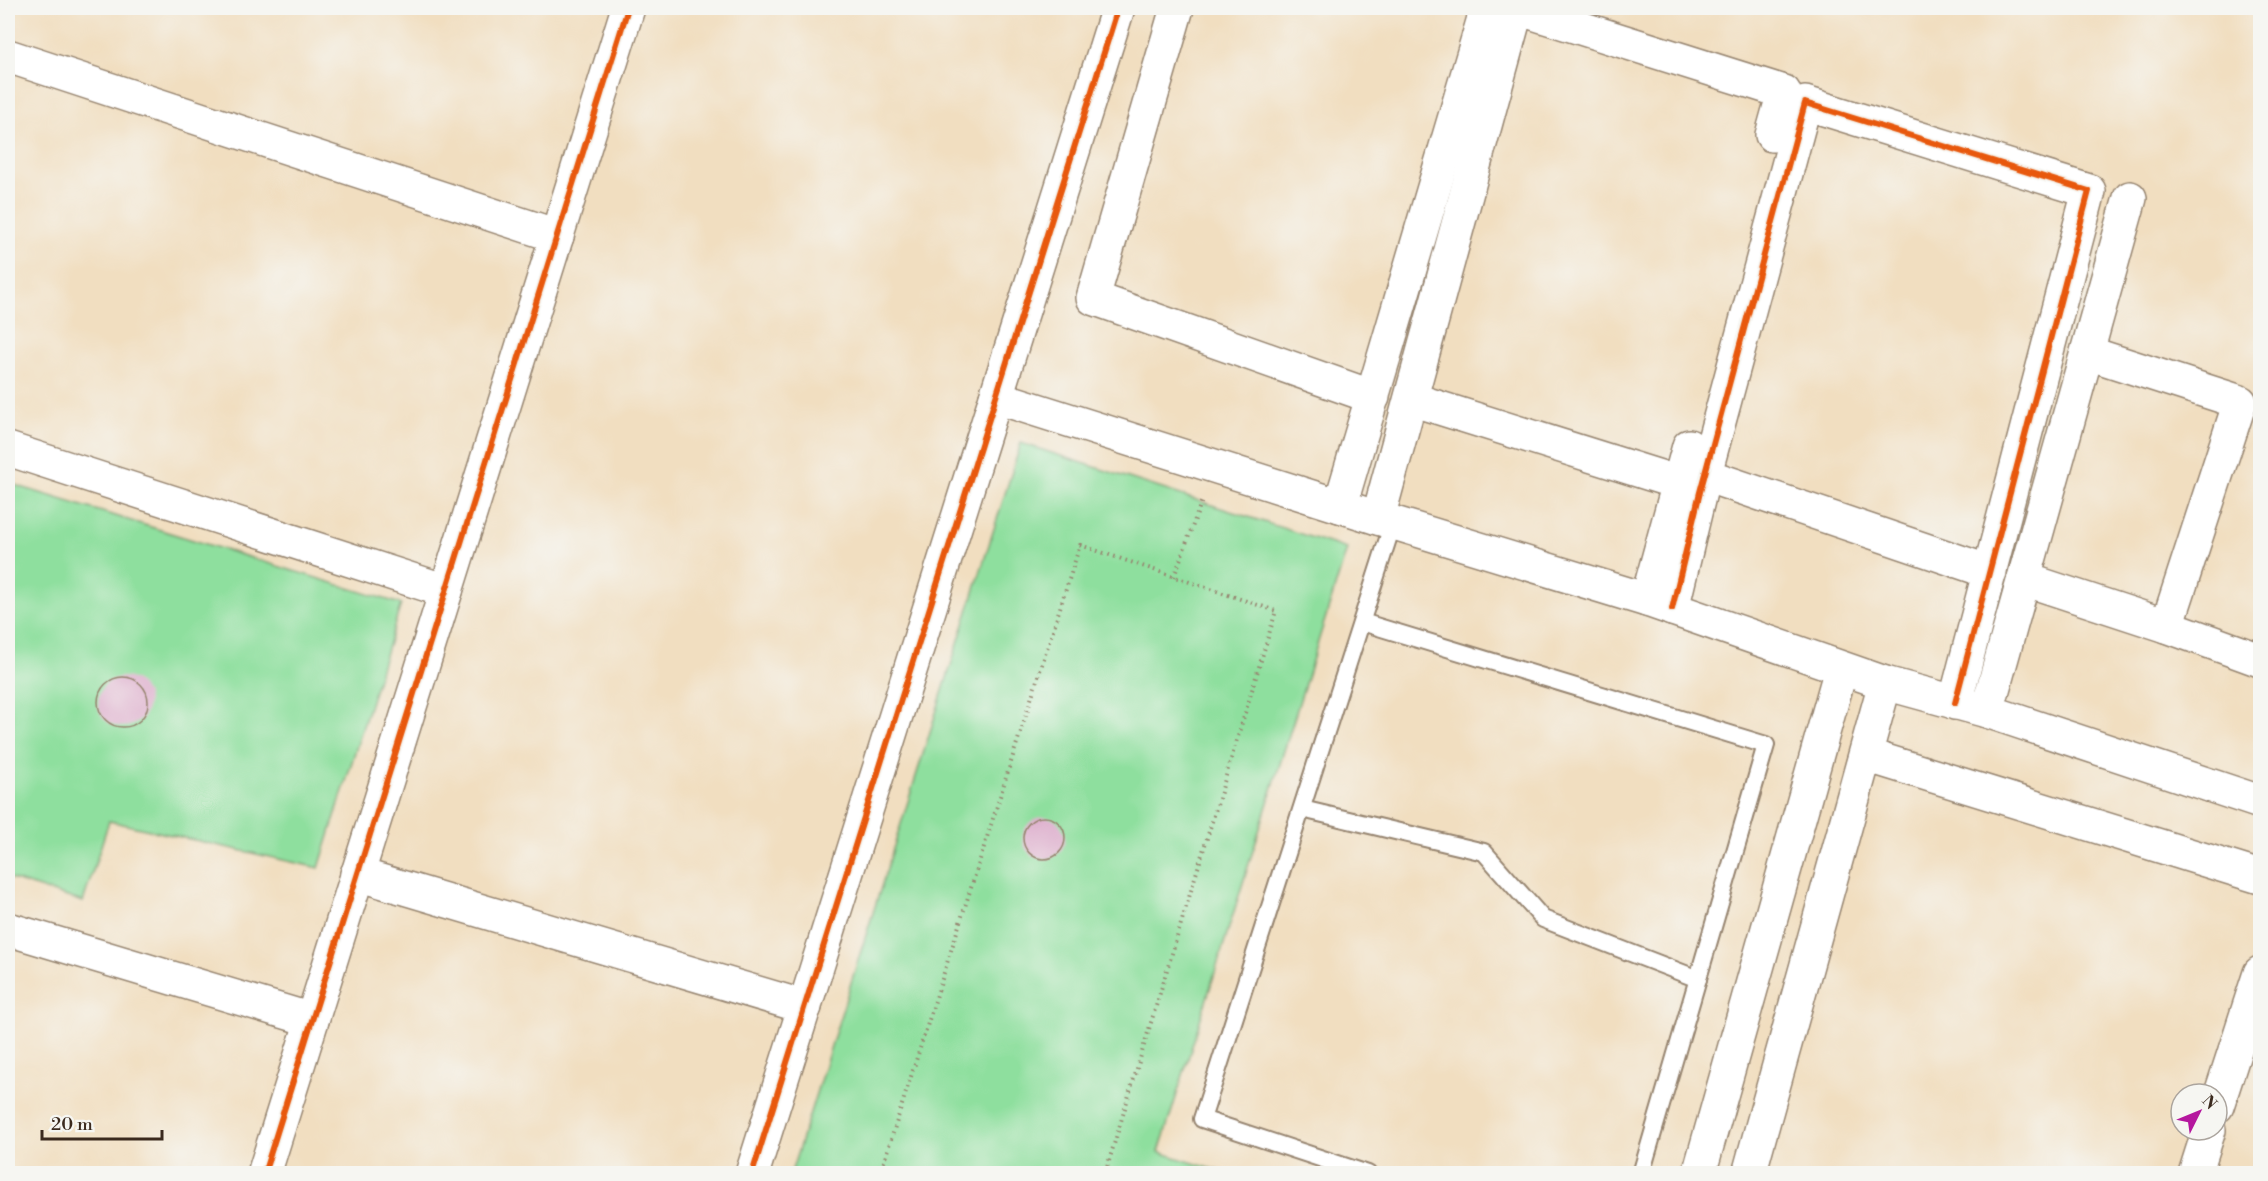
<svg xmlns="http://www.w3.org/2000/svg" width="2268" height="1181" viewBox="0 0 2268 1181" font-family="'Libre Bodoni',serif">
	<rect width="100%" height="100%" fill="#f6f6f2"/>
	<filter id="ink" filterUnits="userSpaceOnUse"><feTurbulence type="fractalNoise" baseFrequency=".0167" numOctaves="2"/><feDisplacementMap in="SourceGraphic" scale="12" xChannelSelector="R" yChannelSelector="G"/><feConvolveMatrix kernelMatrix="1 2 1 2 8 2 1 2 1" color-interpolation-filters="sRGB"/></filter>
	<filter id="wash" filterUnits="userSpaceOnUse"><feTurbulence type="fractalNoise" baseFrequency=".008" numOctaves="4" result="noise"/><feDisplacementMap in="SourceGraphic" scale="24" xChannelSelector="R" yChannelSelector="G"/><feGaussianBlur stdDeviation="1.35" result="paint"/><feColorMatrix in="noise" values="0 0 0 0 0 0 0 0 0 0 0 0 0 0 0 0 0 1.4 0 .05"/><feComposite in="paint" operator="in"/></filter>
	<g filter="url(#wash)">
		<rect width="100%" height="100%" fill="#f1dec0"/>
		<g fill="#8edf9e" stroke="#64845e" stroke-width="1.5">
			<path d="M 1021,443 L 1347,549 L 1159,1152 L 1225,1173 L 791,1173 Z"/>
			<path d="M 8,483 L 401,604 L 319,868 L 109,821 L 83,902 L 8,878 Z"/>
		</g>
		<g id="blocks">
			<g fill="#deb0ce">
				<circle cx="123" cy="702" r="25"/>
				<circle cx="1044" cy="838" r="21"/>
			</g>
		</g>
	</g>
	<g filter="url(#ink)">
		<use href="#blocks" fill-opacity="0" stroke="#96846f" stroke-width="1.5"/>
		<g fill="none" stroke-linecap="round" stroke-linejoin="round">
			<defs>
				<g id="lane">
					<path d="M 1362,622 L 1766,745 L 1641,1174"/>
					<path d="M 1302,809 L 1484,852 L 1543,919 L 1698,979"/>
					<path d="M 1368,1174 L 1202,1119 L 1393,523"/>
				</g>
				<g id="street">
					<path d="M 1177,8 L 1093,298 L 1373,397"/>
					<path d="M 8,56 L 557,236"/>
					<path d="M 996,397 L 1378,518 L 1647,600 L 1885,683 L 1987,711 L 2260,802"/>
					<path d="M 1411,399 L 1679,483"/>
					<path d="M 8,449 L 446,591"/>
					<path d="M 1705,475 L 1990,572"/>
					<path d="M 1340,506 L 1487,8"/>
					<path d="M 1378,518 L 1517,8 L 1784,92 L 1772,135"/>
					<path d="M 2024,579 L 2167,626 L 2240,402 L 2088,353"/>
					<path d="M 1647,600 L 1689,446"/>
					<path d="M 1672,609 L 1700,492 L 1805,103 L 2089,191 L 1955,703"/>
					<path d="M 2167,626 L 2260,660"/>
					<path d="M 1987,711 L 2130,198"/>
					<path d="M 1866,755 L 2260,877"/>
					<path d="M 357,874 L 805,1007"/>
					<path d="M 8,929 L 312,1020"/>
					<path d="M 2217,1106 L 2260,973"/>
					<path d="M 264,1174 L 628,8"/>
					<path d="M 752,1174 L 1118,8"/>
					<path d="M 1699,1174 L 1841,669"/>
					<path d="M 1749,1174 L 1885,683"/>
					<path d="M 2195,1174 L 2209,1130"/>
				</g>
			</defs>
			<use href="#lane" stroke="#96846f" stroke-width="20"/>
			<use href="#street" stroke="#96846f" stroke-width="36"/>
			<g stroke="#96846f" stroke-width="4" stroke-dasharray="1.5 4.5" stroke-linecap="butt">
				<path d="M 1174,577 L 1202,500"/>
				<path d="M 880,1174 L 1080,545 L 1276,611 L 1105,1174"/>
			</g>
			<use href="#lane" stroke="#fff" stroke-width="16"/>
			<use href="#street" stroke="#fff" stroke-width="33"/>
			<defs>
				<g id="cycleway">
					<path d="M 1672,609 L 1700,492 L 1805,103 L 2089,191 L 1955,703"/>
					<path d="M 264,1174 L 628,8"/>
					<path d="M 752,1174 L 1118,8"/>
				</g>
			</defs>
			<use href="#cycleway" stroke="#f6f6f2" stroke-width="10"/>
			<use href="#cycleway" stroke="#e8590c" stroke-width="6"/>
		</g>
	</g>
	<rect width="2268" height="1181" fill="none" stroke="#f6f6f2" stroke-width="30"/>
	<g transform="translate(2199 1112) rotate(47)"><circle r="28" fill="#f6f6f2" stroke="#aba49d" stroke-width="1.5"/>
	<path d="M0-4.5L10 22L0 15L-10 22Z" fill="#b5179e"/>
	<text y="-9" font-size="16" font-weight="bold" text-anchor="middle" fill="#3b2a1e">N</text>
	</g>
	<path d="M42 1130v9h120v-9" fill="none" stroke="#3b2a1e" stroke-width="3"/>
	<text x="51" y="1130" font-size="18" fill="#3b2a1e" stroke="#f6f6f2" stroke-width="4.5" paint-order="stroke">20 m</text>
</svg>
